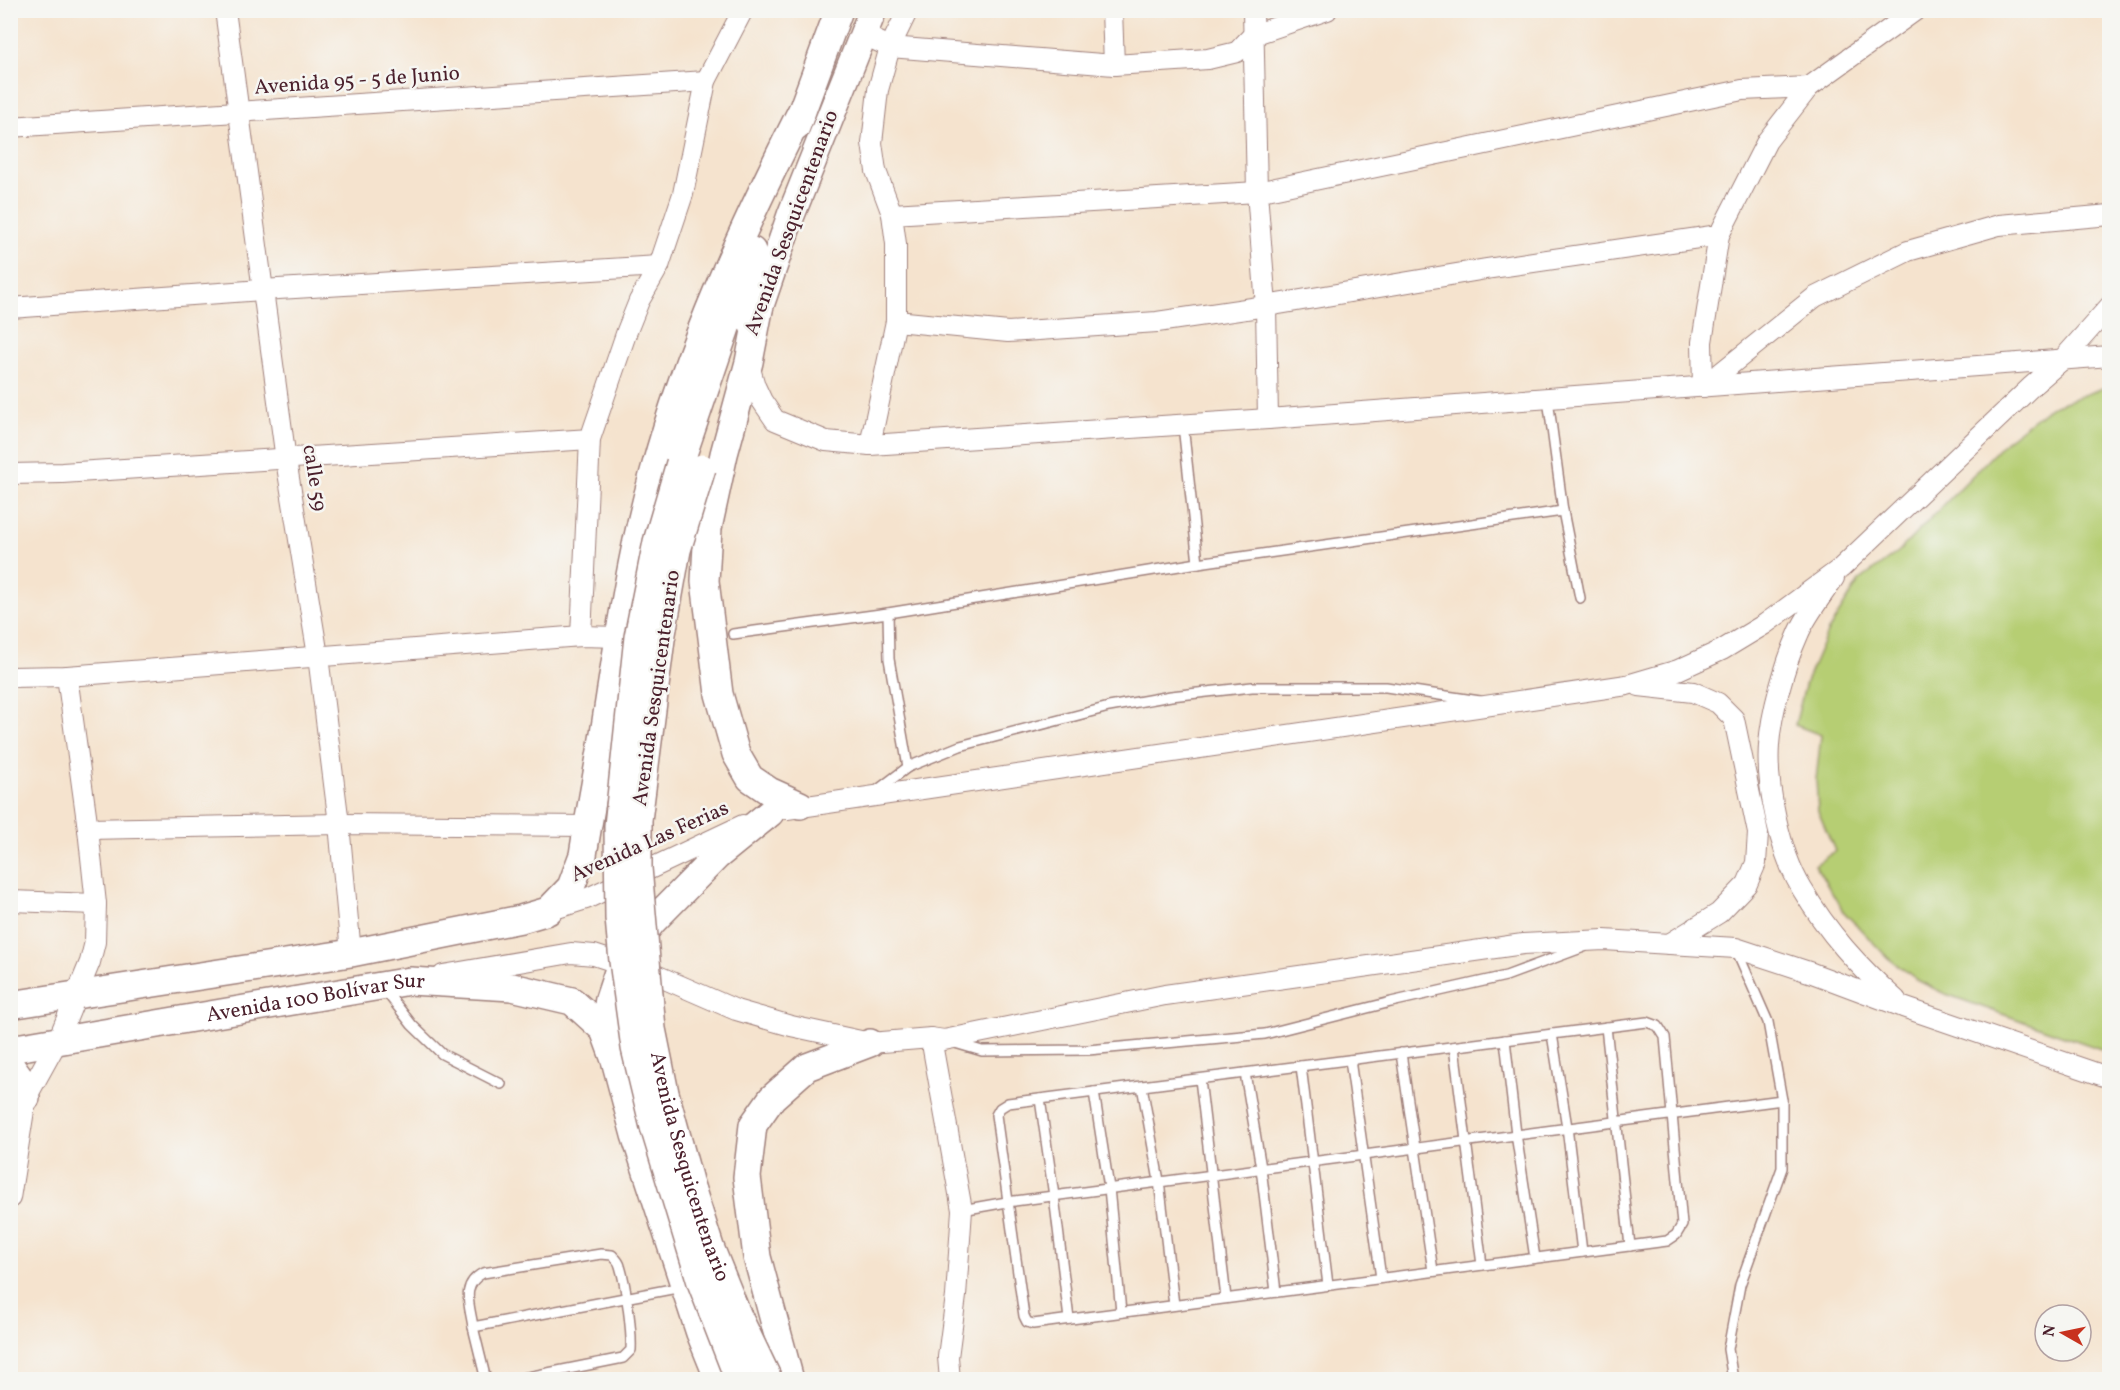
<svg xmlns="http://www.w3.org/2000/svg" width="2120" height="1390" viewBox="0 0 2120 1390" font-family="Vollkorn,serif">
	<rect width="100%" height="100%" fill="#f6f6f2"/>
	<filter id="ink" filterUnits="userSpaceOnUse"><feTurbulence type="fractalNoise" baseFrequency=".0167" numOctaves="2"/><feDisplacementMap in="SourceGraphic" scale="12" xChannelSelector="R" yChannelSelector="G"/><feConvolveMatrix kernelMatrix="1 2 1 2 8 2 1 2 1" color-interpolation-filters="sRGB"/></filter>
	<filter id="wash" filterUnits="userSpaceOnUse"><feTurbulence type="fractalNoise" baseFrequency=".008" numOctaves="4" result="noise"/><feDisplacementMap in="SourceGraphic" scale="24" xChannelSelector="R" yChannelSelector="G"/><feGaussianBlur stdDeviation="1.35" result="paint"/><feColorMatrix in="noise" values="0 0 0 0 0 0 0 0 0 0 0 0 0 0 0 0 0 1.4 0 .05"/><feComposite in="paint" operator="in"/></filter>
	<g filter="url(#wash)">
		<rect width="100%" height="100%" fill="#f5e3ce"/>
		<path fill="#b6ce73" stroke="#80764f" stroke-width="1.5" d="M 2109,386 L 2110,386 L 2109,1052 L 1943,993 L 1919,981 L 1888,958 L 1843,911 L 1815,865 L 1835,851 L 1818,811 L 1816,780 L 1821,735 L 1795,725 L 1806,682 L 1828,631 L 1859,581 L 1898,552 L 2007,440 L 2050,407 Z"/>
	</g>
	<g filter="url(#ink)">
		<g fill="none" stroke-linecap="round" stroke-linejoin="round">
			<defs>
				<g id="lane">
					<path d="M 1548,399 L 1563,511 L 1580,598"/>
					<path d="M 1183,425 L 1198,563"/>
					<path d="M 733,634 L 888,613"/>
					<path d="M 908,767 L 889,659 L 888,613 L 1198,563 L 1563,511"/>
					<path d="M 875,792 L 908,767 L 960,746 L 1109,707 L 1171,696 L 1252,687 L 1386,687 L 1480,701"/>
					<path d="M 385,990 L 412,1025 L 442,1054 L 501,1084"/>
					<path d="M 1647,1022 L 1658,1026 L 1665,1037 L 1682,1225 L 1676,1235 L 1667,1241 L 1033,1324 L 1027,1322 L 1024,1316 L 996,1115 L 1000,1108 L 1008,1103 Z"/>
					<path d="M 1606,1027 L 1630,1246"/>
					<path d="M 1552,1034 L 1567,1127 L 1582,1252"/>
					<path d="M 1505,1040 L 1516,1134 L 1535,1258"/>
					<path d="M 955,1043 L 982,1051 L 1088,1050 L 1265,1034 L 1391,1002 L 1506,976 L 1584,947"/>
					<path d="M 1454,1047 L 1482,1265"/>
					<path d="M 1401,1053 L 1433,1271"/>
					<path d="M 1350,1060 L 1381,1278"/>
					<path d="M 1301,1066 L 1328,1285"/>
					<path d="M 1245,1073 L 1261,1168 L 1276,1292"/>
					<path d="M 1200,1079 L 1226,1298"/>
					<path d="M 1142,1086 L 1159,1181 L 1174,1305"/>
					<path d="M 1094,1092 L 1109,1188 L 1121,1312"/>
					<path d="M 1040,1099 L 1054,1196 L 1069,1319"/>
					<path d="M 962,1210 L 1007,1202 L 1782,1100"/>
					<path d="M 473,1327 L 486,1380"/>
					<path d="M 513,1380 L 623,1358 L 631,1350 C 632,1330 626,1285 620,1266 C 619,1261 615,1258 612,1255 L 601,1254 L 483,1273 C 460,1285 470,1305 473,1327 L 682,1287"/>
					<path d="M 1733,1380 L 1728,1349 L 1740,1285 L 1782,1168 L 1782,1100 L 1768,1022 L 1736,949"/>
				</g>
				<g id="street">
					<path d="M 225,10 L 286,460 L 318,656 L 339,824 L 351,953"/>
					<path d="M 1112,10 L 1114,65"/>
					<path d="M 1253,10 L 1257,192 L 1266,306 L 1268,419"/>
					<path d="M 864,35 L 890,47 L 1114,65 L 1208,59 L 1237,52 L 1253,35 L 1327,10"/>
					<path d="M 10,127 L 706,81"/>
					<path d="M 892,214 L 1257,192 L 1742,90 L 1809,87"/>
					<path d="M 10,308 L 262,290 L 659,266"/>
					<path d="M 896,321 L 1008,332 L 1157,322 L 1266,306 L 1486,269 L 1719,235"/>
					<path d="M 749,365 L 755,386 L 762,401 L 775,420 L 826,441 L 870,445 L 1268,419 L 2110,356"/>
					<path d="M 1703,387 L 1702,342 L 1719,235 L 1767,141 L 1809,87 L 1916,10"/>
					<path d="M 1703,387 L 1815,297 L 1908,251 L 1999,225 L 2110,215"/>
					<path d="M 870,445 L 896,321 L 896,244 L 892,214 L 876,171 L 872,143 L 878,90 L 890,47 L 908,10"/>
					<path d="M 10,474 L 62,473 L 590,439"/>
					<path d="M 1834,578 C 1822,596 1806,615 1798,635 C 1785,664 1771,713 1769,745 C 1766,787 1780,853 1802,889 C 1828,933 1858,966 1896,1000"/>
					<path d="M 581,636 L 590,439 L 627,331 L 639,301 L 659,266 L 683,194 L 706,81 L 743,10"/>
					<path d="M 10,677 L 67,676 L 581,636 L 619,637"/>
					<path d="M 1639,686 L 1693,692 L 1718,703 L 1734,719 L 1758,833 L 1756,863 L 1747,884 L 1719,913 L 1669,944"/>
					<path d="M 787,809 L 1627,685 L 1678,670 L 1722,650 L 1765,624 L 1841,568 L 2032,386 L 2062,360 L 2110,306"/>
					<path d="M 88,829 L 339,824 L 587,826"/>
					<path d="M 10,901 L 96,904"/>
					<path d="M 551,910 L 586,899 L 743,825"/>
					<path d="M 443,975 L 571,953 L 594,955 L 658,976 L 736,1010 L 791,1026 L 870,1043 L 931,1038 L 944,1040 L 1165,995 L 1523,944 L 1604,940 L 1736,948 L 1812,973 L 1903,1007 L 2110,1078"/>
					<path d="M 931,1038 L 962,1210 L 956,1296 L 948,1357 L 950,1380"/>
					<path d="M 10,1198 L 26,1098 L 58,1040 L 90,962 L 95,942 L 96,904 L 88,829 L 67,676"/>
				</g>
				<g id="secondary">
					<path d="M 796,127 L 839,10"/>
					<path d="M 759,310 L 749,362 L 724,454 L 708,528 L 705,581 L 719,694 L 736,754 L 750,778 L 769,791 L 800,805"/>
					<path d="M 753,326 L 791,215 L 873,10"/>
					<path d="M 680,463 L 752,251"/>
					<path d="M 10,1005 L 351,953 L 521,919 L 548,911 L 571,887 L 583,855 C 590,810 599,765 606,721 C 619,637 631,553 654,472 C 688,346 743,227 801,112"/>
					<path d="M 604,1030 L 609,999 L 621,963 L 652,922 L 717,856 L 770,813"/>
					<path id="s1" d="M 10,1049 L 410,981 L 512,987 L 572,1001 L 604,1030 L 615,1060 L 635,1135 L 700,1333 L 719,1380"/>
					<path d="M 10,1065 L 23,1083 L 26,1098"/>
					<path d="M 790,1380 L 757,1257 L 747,1177 L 753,1125 L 772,1098 L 807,1067 L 870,1043"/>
				</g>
			</defs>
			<use href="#lane" stroke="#a0817c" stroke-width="12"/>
			<use href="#street" stroke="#a0817c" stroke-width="22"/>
			<use href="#secondary" stroke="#a0817c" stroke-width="30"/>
			<use href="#lane" stroke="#fff" stroke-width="9"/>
			<use href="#street" stroke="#fff" stroke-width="20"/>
			<use href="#secondary" stroke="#fff" stroke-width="27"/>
			<defs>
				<g id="secondary-bridge">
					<path d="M 680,463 L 657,542 L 638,637 L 618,826 L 619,918 L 623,961 L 635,1048 L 654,1127 L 701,1282 L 739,1380"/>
					<path id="s2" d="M 702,468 L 677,550 L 661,639 L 638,820 L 638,868 L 652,1029 L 665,1093 L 689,1181 L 710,1247 L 737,1314 L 768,1379"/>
				</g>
			</defs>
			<use href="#secondary-bridge" stroke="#a0817c" stroke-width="30" stroke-linecap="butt"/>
			<use href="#secondary-bridge" stroke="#fff" stroke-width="27"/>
		</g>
	</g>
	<g text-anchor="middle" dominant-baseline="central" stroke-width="5" stroke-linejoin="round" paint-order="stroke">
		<g font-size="21" fill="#4a1f2b" stroke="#f6f6f2">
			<text transform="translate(357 81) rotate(-4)">Avenida 95 - 5 de Junio</text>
			<text transform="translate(792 223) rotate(-70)">Avenida Sesquicentenario</text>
			<text transform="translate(314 478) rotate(81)">calle 59</text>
			<text transform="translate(657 688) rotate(-82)">Avenida Sesquicentenario</text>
			<text transform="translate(650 842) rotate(-24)">Avenida Las Ferias</text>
			<text stroke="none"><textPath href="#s1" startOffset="310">Avenida 100 Bolívar Sur</textPath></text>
			<text stroke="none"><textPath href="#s2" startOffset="711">Avenida Sesquicentenario</textPath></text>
		</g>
	</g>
	<rect width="2120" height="1390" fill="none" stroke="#f6f6f2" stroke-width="36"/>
	<g transform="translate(2063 1333) rotate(279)"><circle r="28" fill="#f6f6f2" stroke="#b1a0a2" stroke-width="1.5"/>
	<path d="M0-4.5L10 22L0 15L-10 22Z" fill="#c8321e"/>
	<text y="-9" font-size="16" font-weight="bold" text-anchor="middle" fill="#4a1f2b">N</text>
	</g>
</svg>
